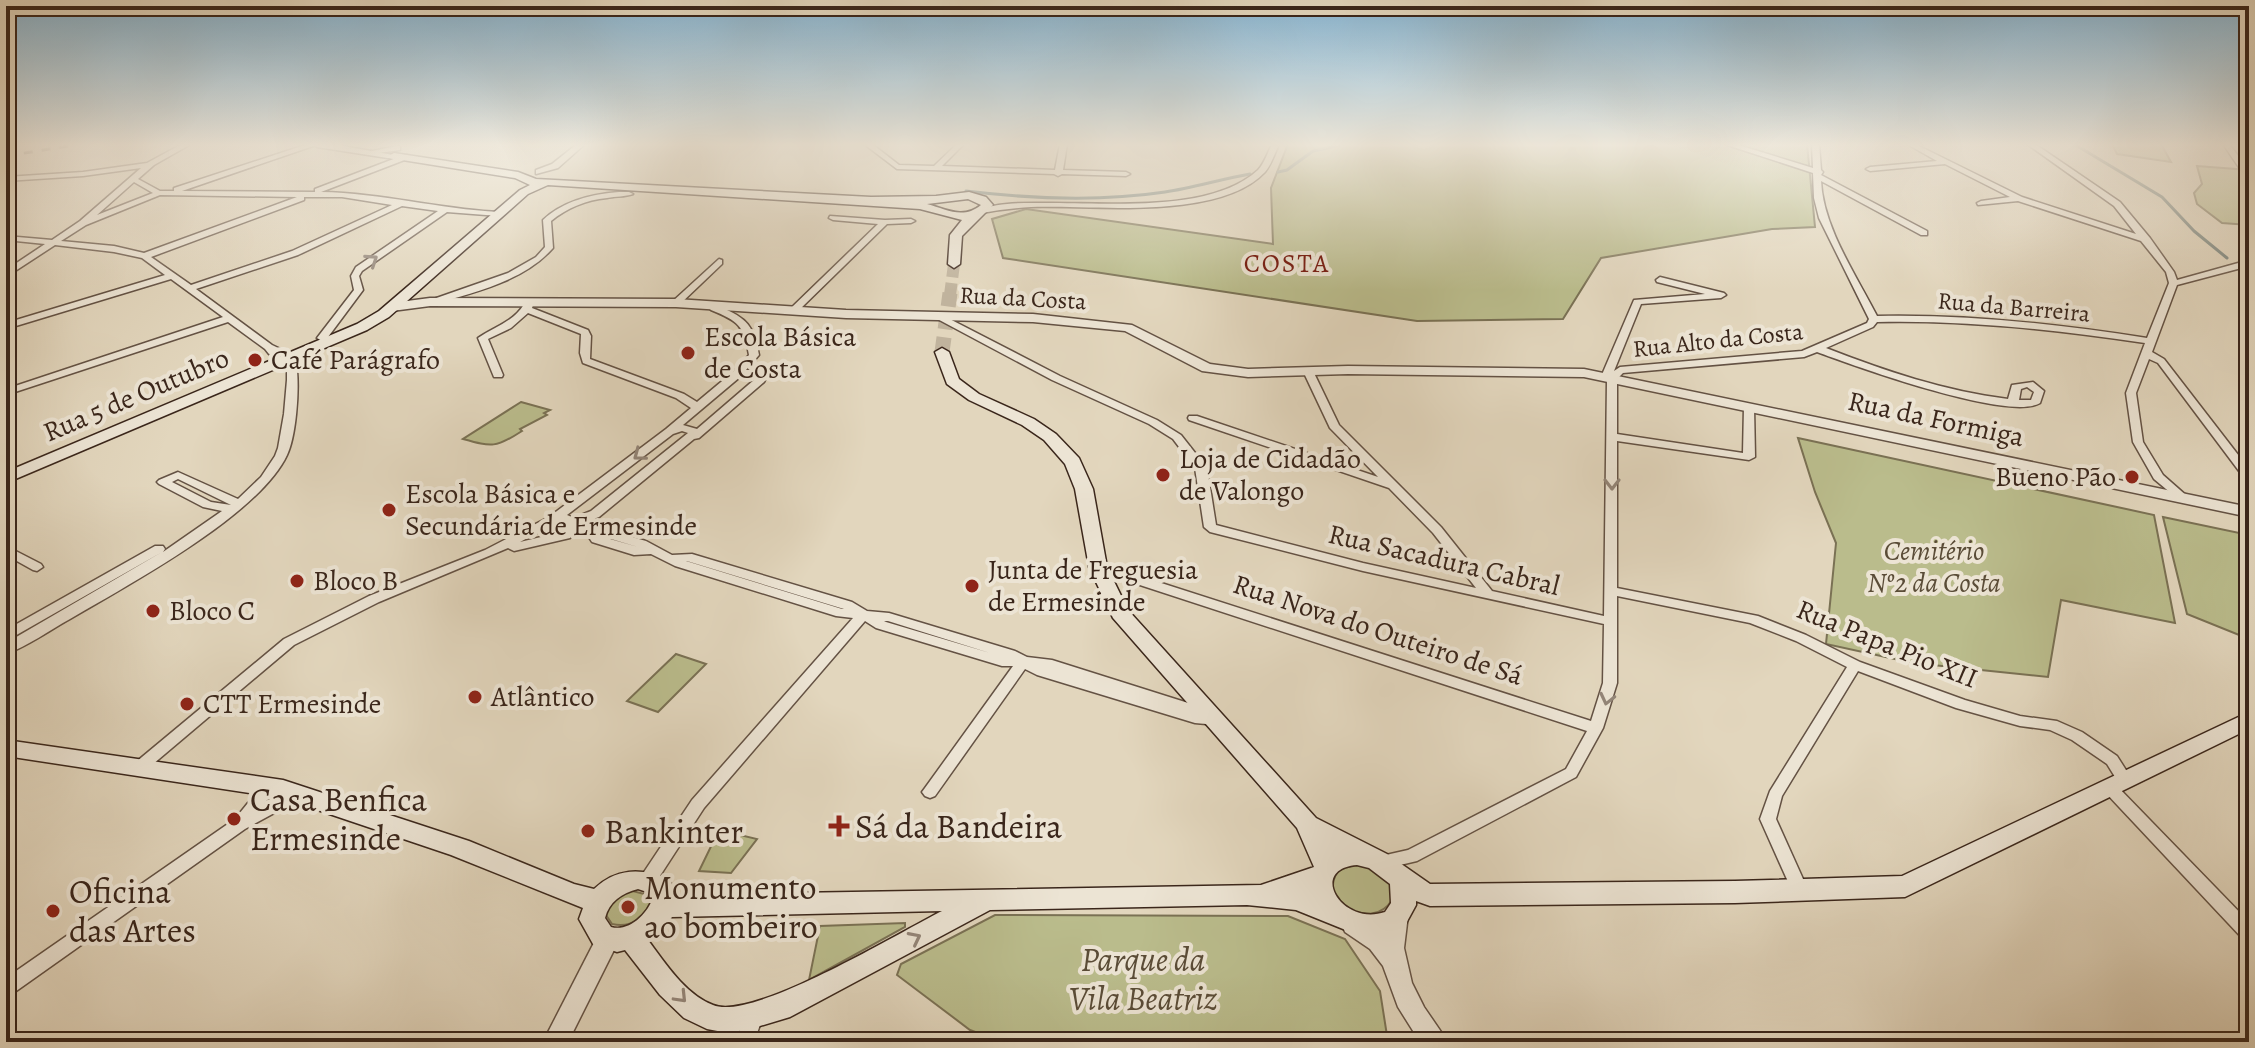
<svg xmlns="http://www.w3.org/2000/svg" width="2255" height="1048" viewBox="0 0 2255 1048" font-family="Alegreya,serif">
	<rect width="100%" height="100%" fill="#e2d6bd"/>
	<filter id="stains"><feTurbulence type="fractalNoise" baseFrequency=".0025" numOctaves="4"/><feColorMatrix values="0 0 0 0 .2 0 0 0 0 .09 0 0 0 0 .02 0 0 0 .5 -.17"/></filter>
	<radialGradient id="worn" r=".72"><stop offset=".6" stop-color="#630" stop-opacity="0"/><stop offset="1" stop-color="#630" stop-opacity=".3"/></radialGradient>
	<g fill="#babc8c" stroke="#7a7154" stroke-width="2">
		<path d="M 1288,144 L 1807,144 L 1815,227 L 1772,229 L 1601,258 L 1563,319 L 1417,321 L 1003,258 L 992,219 L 1026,209 L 1273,244 L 1271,188 Z"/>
		<path d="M 2112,144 L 2161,144 L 2171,162 L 2117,154 Z"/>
		<path d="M 2197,166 L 2249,170 L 2249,225 L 2222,223 L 2197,204 L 2194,193 L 2202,184 Z"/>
		<path d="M 521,402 L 550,410 L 544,413 L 547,415 L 520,429 L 522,431 C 496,448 492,447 463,439 Z"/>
		<path d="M 1798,438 L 2154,515 L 2175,623 L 2061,600 L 2048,677 L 1913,663 L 1826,644 L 1836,543 L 1815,492 Z"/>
		<path d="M 2163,517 L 2249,535 L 2249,639 L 2187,614 Z"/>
		<path d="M 676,654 L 706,664 L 658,712 L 627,701 Z"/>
		<path d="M 719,830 L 757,839 L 731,873 L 699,871 Z"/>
		<path d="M 1357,864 L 1367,865 L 1391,883 L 1392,900 C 1372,933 1314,901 1339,870 Z"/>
		<path d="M 629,890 L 648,895 L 650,904 C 642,920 630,928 612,924 L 606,915 L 609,903 Z"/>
		<path d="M 995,915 L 1288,916 L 1345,939 L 1380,991 L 1388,1042 L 1002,1042 L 970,1030 L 897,975 L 901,964 Z"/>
		<path d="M 905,923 L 905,927 L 809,980 L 820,926 Z"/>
	</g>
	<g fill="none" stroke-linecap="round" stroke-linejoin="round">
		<g stroke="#717e78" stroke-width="3">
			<path d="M 2074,144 L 2162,197 L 2194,231 L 2227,258"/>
			<path d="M 1278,172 L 1287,170 L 1313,151 L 1345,144"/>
			<path d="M 966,191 C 1032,199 1098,202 1165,192 C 1193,188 1221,179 1250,174"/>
			<path d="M 2241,268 L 2249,271"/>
		</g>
		<path stroke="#c0b39d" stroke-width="12" stroke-dasharray="12 6" stroke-linecap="butt" d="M 950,295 L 954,264"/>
		<path stroke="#c0b39d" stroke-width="15" stroke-dasharray="15 8" stroke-linecap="butt" d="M 942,352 L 950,293"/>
		<defs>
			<g id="minor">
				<path d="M 182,144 L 191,144 L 154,165 L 138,179 L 160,191 L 174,191 L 174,188 L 308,144 L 317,144 L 316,145 L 182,191 L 315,192 L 315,189 L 404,155 L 407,155 L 407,159 L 321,192 C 381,193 439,209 499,212 L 503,214 L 499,216 L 447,212 L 362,271 L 359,276 L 363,290 L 328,337 L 334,342 L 329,345 L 317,338 L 354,290 L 351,276 L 356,267 L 438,211 L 402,206 L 298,255 L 196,289 L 272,345 L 291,354 C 293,360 296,365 297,371 C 299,392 296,436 287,455 C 259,515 128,585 70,619 C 50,630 28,646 6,654 L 6,643 L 162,552 L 6,641 L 6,630 L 155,546 L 163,546 L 165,549 L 163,552 L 222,511 L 203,507 L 159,484 L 157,482 L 159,480 L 178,472 L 238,499 L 261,477 L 275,456 L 278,448 L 284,414 L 287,380 L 287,369 L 281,356 L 276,353 L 269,354 L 265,349 L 228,322 L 6,395 L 6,389 L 223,317 L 171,279 L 6,329 L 6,323 L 165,275 L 142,258 L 114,252 L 55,245 L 6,277 L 6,270 L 45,244 L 6,240 L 6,236 L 52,240 L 80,221 L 141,168 L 83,176 L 6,181 L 6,177 L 83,172 L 147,163 ZM 134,182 L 153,193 L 97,215 ZM 160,195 L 297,197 L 144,253 L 114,246 L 61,241 L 86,225 ZM 304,197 L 342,197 L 392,205 L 292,251 L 191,285 L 151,257 L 304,200 ZM 178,479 L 231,505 L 211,502 L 172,482 Z"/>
				<path d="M 577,144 L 585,144 L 558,168 L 536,174 L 536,170 L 552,164 Z"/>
				<path d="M 864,144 L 872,144 L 899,165 L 934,166 L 957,144 L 964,144 L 942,166 L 1055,170 L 1060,144 L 1067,144 L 1063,170 L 1126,172 L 1130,174 L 1126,176 L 1062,174 L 1058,176 L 1054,174 L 897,169 Z"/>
				<path d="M 1272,144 L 1279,144 C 1275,153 1271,165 1265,172 C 1219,221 1094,205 1031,207 C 1015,208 998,210 982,213 L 978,211 C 996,202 1024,203 1044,203 C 1105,202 1210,214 1258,170 C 1264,164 1268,152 1272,144 Z"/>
				<path d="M 1726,144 L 1735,144 L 1813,168 L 1812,144 L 1819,144 L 1821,170 L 1823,172 L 1821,175 L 1927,231 L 1927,235 L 1921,235 L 1821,181 C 1823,227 1856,275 1877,316 C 1968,314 2058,324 2147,338 L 2169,283 L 2166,272 L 2141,241 L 2018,201 L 1978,205 L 1977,203 L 1981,201 L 2010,197 L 1945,164 L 1870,171 L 1866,169 L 1870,167 L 1937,161 L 1907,144 L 1915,144 L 2022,197 L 2136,234 L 2114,206 L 2027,144 L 2035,144 L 2120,202 L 2150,238 L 2174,272 L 2177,280 L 2249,260 L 2249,266 L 2177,285 L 2152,352 L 2164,359 L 2249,469 L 2249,480 L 2245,479 L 2158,363 L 2149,359 L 2136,393 L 2143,442 L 2163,475 L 2188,497 L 2182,500 L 2178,499 L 2154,479 L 2133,442 L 2126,393 L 2145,343 C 2056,330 1967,320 1877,322 L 1873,327 L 1826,348 C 1885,371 1945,391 2008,399 L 2012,385 L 2033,382 L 2044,391 L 2040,403 C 2009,422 1855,366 1817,352 L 1804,357 L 1623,373 L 1617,379 L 1617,434 L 1743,453 L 1744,407 L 1749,404 L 1754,407 L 1755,457 L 1749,460 L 1617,441 L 1617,588 L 1758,616 L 1806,635 L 1860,662 L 1965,700 L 2020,716 L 2057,721 L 2082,732 L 2117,756 L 2133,781 L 2130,785 L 2125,787 L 2120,785 L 2107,764 L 2072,740 L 2050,730 L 2020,726 L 1956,708 L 1858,671 L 1782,796 L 1776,819 L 1808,890 L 1806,895 L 1800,897 L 1794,895 L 1760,819 L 1770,791 L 1847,667 L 1796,641 L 1750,623 L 1617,596 L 1617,683 L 1603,728 L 1576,777 L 1417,861 L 1383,869 L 1377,867 L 1375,862 L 1377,857 L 1408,850 L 1566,769 L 1587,731 L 1094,570 L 1092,567 L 1094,564 L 1102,564 L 1591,721 L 1603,683 L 1604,624 L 1363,571 L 1210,532 L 1204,527 L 1195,468 L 1173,439 L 1149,424 L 1052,380 L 930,315 L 932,313 L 938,313 L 1060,376 L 1157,420 L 1181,435 L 1207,468 L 1216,525 L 1363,563 L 1476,588 L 1433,533 L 1389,488 L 1189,420 L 1188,418 L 1189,416 L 1197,416 L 1378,477 L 1330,428 L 1304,373 L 1305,371 L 1313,371 L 1339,425 L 1441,527 L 1492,591 L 1604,616 L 1607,380 L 1601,377 L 1634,300 L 1705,294 L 1657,282 L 1656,280 L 1660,277 L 1724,293 L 1726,295 L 1721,298 L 1641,304 L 1614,371 L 1620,367 L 1802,351 L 1867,323 L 1869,319 L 1819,218 L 1814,198 L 1813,173 L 1727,145 ZM 2027,387 L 2034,392 L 2031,400 L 2019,400 L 2021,389 Z"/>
				<path d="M 2223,144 L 2229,144 L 2249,170 L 2248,172 L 2242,172 Z"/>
				<path d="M 397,146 L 400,146 L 400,150 L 371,154 L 367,152 Z"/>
				<path d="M 619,192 L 629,192 L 633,194 C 625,197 616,196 607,198 C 586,200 567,208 551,221 L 553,248 C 523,282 472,293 430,305 L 425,302 L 508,273 L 536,257 L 545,247 L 543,220 C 563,201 592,194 619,192 Z"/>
				<path d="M 830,216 L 885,220 L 911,219 L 915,221 L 911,223 L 887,224 L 797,312 L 791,312 L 791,308 L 878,224 L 833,220 L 829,218 Z"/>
				<path d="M 719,259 L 722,260 L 722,264 L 679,305 L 673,305 L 673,301 Z"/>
				<path d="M 529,299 L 534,302 L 532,308 L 588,330 L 591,336 L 590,359 L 684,394 L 697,402 L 733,372 L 749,355 C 744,325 738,321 711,310 L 709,308 L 714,303 L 720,303 L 720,307 C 747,318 754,326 759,355 L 746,370 L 756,370 L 765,380 L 764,382 L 699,438 L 694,439 L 599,517 L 582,523 L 646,541 L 672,555 L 692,554 L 852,602 L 867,611 L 889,613 L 1015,651 L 1027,657 L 1052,660 L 1204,708 L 1205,714 L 1222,716 L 1224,720 L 1222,724 L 1217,725 L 1195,723 L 1037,675 L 1025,669 L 935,796 L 930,798 L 925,796 L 922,792 L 925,788 L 1013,666 L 1002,666 L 876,628 L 865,621 L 704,808 L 654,885 L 648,887 L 642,885 L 640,880 L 642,875 L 692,800 L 853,618 L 836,616 L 675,566 L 651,554 L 634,555 L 592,542 L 590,539 L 596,535 L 638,547 L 578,529 L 570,538 L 514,551 L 508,548 L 379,602 L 294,645 L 146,770 L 141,772 L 136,770 L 133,766 L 136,762 L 284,639 L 369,596 L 485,550 L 549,517 L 666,429 L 691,408 L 676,398 L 583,363 L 580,353 L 581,334 L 528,313 L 511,328 L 488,339 L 503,375 L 502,377 L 494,377 L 478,338 C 495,326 517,321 526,300 ZM 750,375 L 754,380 L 697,429 L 683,425 L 740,377 ZM 682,431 L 688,433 L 591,511 L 574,518 L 567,515 L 673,434 ZM 564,522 L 569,525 L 562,532 L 520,542 L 556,523 ZM 686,561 L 687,561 L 844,609 L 842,609 ZM 884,621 L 888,621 L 990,653 L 886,622 Z"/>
				<path d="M 6,546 L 41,564 L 43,567 L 37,571 L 33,570 L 6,555 Z"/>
				<path d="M 269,781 L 274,783 L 277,787 L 264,804 L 297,788 L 302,790 L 305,794 L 302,798 L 245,829 L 12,994 L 6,996 L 6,978 L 235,819 L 264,783 Z"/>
				<path d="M 2110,782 L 2115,784 L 2249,922 L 2249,942 L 2243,939 L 2105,792 L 2102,788 L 2105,784 Z"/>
				<path d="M 754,1008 L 761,1010 L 763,1016 L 754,1042 L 736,1042 L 747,1010 Z"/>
			</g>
			<g id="tertiary">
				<path d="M 313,144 L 332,144 L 399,156 L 394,159 L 317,147 Z"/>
				<path d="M 430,298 L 676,299 L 846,310 L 1033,314 L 1132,325 L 1210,364 L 1248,369 L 1348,366 L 1584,369 L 2249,507 L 2249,517 L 1584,377 L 1348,374 L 1248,377 L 1202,371 L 1125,331 L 1033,322 L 846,318 L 676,307 L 430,306 L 392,311 L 386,307 L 392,303 Z"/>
				<path d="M 1397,905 L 1405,908 L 1408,915 L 1404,948 L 1412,983 L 1424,1007 L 1448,1042 L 1420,1042 L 1398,1007 L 1383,966 L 1370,949 L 1345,932 L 1342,925 L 1345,918 L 1353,915 L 1382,932 L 1389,908 Z"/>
				<path d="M 608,928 L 616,931 L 620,938 L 568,1042 L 543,1042 L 600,931 Z"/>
			</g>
			<g id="secondary">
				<path d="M 394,153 L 518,172 L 536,179 L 871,197 L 936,196 L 969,192 L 986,197 L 993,205 L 962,236 L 960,264 L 954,268 L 948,264 L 950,235 L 962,220 L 920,209 L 548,185 L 528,194 L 389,317 L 367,330 L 6,483 L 6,472 L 357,324 L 379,311 L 520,190 L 530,185 L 515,178 L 390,158 L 389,156 ZM 968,199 L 981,205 C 963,220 946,209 927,204 Z"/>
				<path d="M 942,348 L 949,352 L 959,379 L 979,394 L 1034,419 L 1056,434 L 1079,458 L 1093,489 L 1107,567 L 1128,610 L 1316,818 L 1387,854 L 1430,884 L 1735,881 L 1902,876 L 2249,712 L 2249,729 L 1905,897 L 1735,903 L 1430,906 L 1416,901 L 1416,905 L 1404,927 L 1378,936 L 1358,935 L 1296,910 L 1247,905 L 990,910 L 790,1017 L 750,1029 L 728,1033 L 707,1029 L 684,1018 L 660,995 L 625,950 L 617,952 L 593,944 L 579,919 L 583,908 L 451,855 L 282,798 L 6,756 L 6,740 L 283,780 L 469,841 L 574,884 L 594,889 C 616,868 640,868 668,878 L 677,895 L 1261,885 L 1314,867 L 1297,828 L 1113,618 L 1089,567 L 1075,489 L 1065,464 L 1044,440 L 1022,425 L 969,400 L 947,384 L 935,352 ZM 1357,865 L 1369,868 L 1390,884 L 1391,903 L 1385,912 C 1342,927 1307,869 1357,865 ZM 638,889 L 650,893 L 653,897 C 648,914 629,932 611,927 L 605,918 C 609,902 622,893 638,889 ZM 942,911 C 900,932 752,1022 713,1005 C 685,994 665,963 648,940 L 659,933 L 672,917 Z"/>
			</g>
		</defs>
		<use href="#minor" stroke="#645244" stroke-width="3"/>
		<use href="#tertiary" stroke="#645244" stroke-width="3"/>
		<use href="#secondary" stroke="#3a261b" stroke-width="3"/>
		<use href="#minor" fill="#ece4d4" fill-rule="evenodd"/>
		<use href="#tertiary" fill="#ece4d4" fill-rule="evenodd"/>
		<use href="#secondary" fill="#ece4d4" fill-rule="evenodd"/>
		<path stroke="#3a261b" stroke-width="3" stroke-dasharray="9 9" stroke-linecap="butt" d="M 6,156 L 80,144"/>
	</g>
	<defs><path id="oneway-chevron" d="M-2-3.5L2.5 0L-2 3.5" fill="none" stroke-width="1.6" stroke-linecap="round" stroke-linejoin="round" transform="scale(2)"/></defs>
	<g stroke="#938578">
		<use href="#oneway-chevron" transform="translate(372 260) rotate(-34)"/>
		<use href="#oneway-chevron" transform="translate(639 455) rotate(143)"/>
		<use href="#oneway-chevron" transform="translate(1612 484) rotate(90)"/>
		<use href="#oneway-chevron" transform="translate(1607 699) rotate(103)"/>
		<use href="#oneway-chevron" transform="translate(915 938) rotate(-27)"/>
		<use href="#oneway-chevron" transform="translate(681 997) rotate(46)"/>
	</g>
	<linearGradient id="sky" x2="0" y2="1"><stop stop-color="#87b6d4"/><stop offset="0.5" stop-color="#f2ede1"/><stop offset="1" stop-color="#f2ede1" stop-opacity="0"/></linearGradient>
	<rect width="2255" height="290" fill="url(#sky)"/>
	<g fill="#8f2418" stroke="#ece4d4" stroke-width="3">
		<circle cx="688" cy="353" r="8"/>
		<circle cx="255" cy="360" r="8"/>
		<circle cx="1163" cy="475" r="8"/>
		<circle cx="2132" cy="477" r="8"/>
		<circle cx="389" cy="510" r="8"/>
		<circle cx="297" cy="581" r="8"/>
		<circle cx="972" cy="586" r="8"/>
		<circle cx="153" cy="611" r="8"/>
		<circle cx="475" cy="697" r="8"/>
		<circle cx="187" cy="704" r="8"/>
		<circle cx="234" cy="819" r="8"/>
		<path d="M835 814h8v8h8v8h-8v8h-8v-8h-8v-8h8z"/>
		<circle cx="588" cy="831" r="8"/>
		<circle cx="628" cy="907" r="8"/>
		<circle cx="53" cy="911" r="8"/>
	</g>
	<g text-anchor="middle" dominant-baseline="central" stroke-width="8" stroke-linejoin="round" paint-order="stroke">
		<g font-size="24" fill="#3a261b" stroke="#ece4d4">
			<text transform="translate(1023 298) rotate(3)">Rua da Costa</text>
			<text transform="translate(2014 307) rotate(5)">Rua da Barreira</text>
			<text transform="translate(1718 340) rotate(-6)">Rua Alto da Costa</text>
		</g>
		<g font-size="26" letter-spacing="2" fill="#7a1f14" stroke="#ece4d4">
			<text x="1287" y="263">COSTA</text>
		</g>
		<g font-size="28" fill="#3a261b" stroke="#ece4d4" text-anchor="start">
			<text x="704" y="337">Escola Básica<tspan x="704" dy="32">de Costa</tspan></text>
			<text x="271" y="360">Café Parágrafo</text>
			<text x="1179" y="459">Loja de Cidadão<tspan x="1179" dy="32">de Valongo</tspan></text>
			<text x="2116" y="477" text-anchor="end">Bueno Pão</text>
			<text x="405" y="494">Escola Básica e<tspan x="405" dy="32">Secundária de Ermesinde</tspan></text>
			<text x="988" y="570">Junta de Freguesia<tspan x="988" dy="32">de Ermesinde</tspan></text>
			<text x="313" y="581">Bloco B</text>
			<text x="169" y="611">Bloco C</text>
			<text x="491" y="697">Atlântico</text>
			<text x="203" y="704">CTT Ermesinde</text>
		</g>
		<g font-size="28" fill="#3a261b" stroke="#ece4d4">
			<text transform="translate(136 395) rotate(-23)">Rua 5 de Outubro</text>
			<text transform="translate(1936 419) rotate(12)">Rua da Formiga</text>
			<text transform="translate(1444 560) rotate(13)">Rua Sacadura Cabral</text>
			<text transform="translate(1378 630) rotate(18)">Rua Nova do Outeiro de Sá</text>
			<text transform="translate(1887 644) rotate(22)">Rua Papa Pio XII</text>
		</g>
		<g font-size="28" font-style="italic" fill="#5a4c37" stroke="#ece4d4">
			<text x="1934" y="551">Cemitério<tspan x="1934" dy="32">Nº2 da Costa</tspan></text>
		</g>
		<g font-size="34" fill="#3a261b" stroke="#ece4d4" text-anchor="start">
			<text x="250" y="799">Casa Benfica<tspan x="250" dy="39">Ermesinde</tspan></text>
			<text x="855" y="826">Sá da Bandeira</text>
			<text x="604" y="831">Bankinter</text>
			<text x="644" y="887">Monumento<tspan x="644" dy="39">ao bombeiro</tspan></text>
			<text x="69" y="891">Oficina<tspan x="69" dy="39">das Artes</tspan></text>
		</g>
		<g font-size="34" font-style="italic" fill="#5a4c37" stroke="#ece4d4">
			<text x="1143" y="959">Parque da<tspan x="1143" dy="39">Vila Beatriz</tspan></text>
		</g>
	</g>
	<rect width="2255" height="1048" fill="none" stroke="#e2d6bd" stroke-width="32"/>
	<rect x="8" y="8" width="2239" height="1032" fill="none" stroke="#3a261b" stroke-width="4"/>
	<rect x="16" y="16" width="2223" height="1016" fill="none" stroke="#3a261b" stroke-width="2"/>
	<rect width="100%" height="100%" filter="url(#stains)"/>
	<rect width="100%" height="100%" fill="url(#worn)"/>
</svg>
